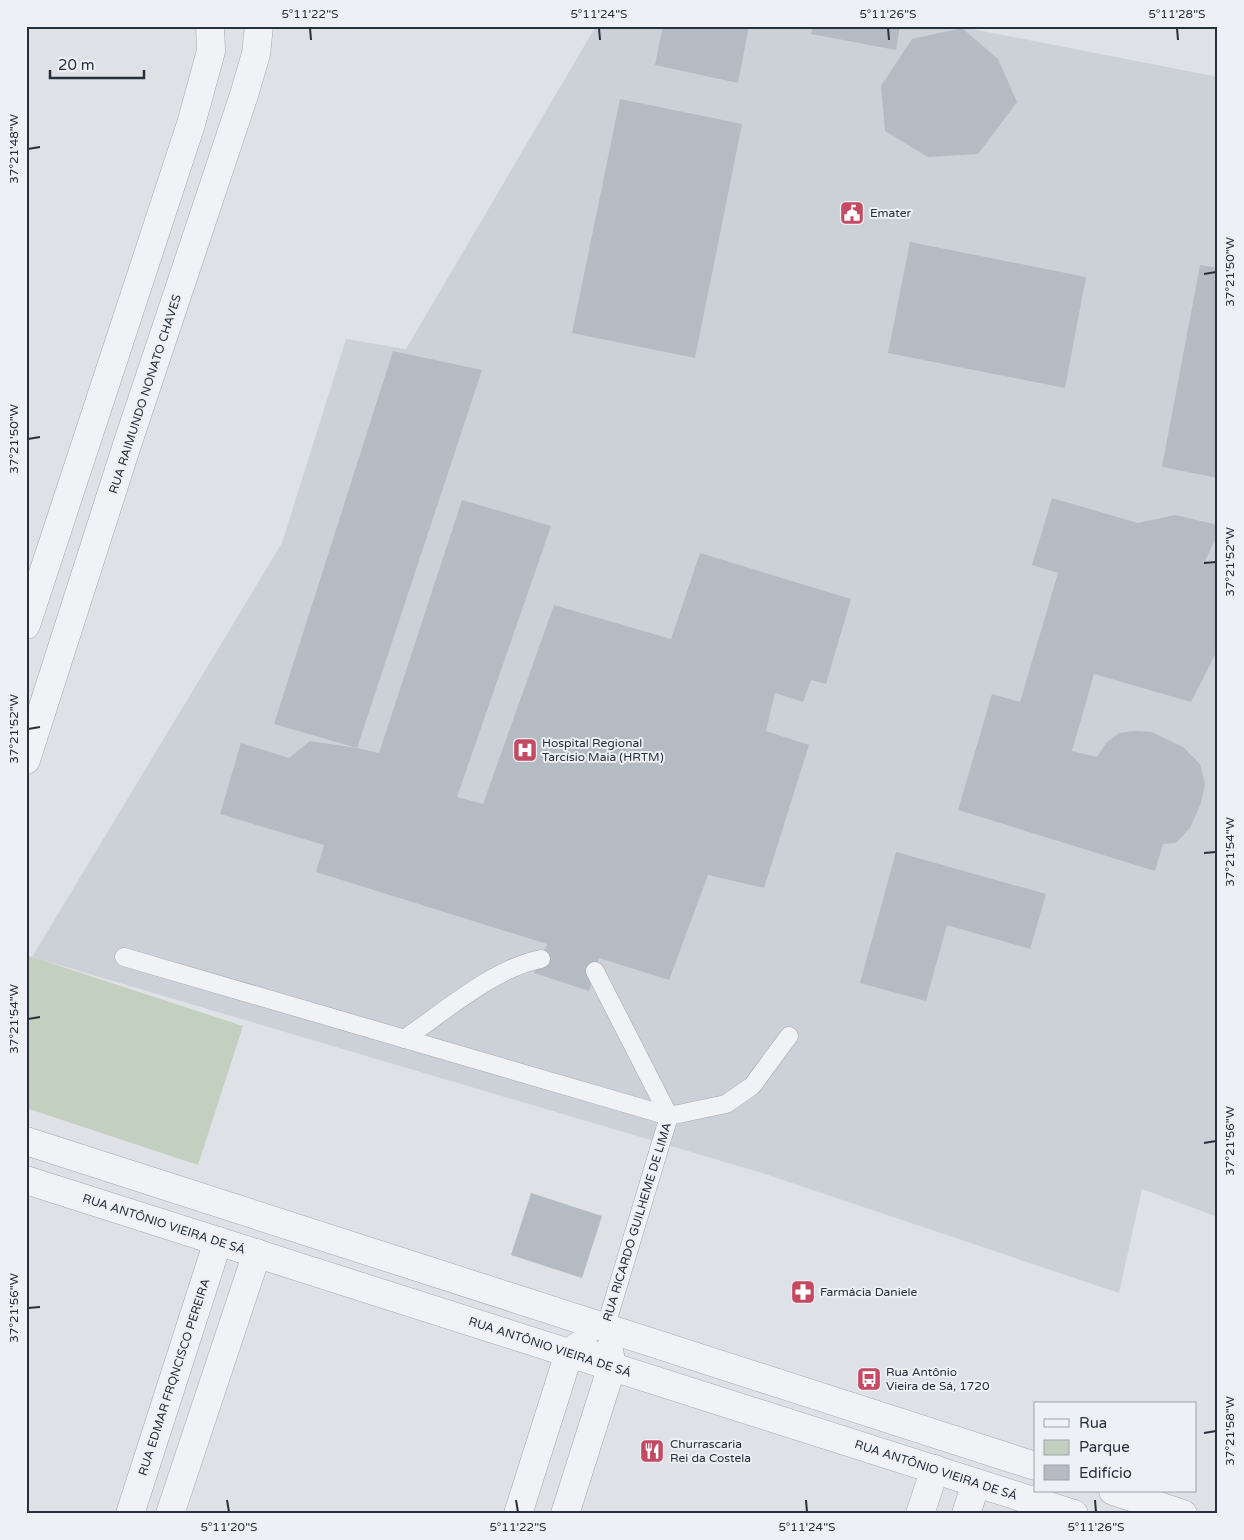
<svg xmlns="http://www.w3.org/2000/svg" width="1244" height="1540" viewBox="0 0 1244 1540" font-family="'Varela Round',sans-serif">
	<rect width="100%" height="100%" fill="#dee1e6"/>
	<path fill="#ccd1d8" d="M 596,26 L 957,26 L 1218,77 L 1218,1217 L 1142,1189 L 1119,1293 L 762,1173 L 32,957 L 282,543 L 346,339 L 406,349 Z"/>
	<path fill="#c4d0bf" d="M 26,955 L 243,1026 L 198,1165 L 26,1108 Z"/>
	<g fill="#b5bbc3">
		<path d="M 663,26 L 749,26 L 738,83 L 655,65 Z"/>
		<path d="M 813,26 L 900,26 L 896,50 L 811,34 Z"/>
		<path d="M 962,28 L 998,59 L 1017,102 L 978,154 L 928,157 L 885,131 L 881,86 L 912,39 Z"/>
		<path d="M 620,99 L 742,124 L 695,358 L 572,333 Z"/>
		<path d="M 910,242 L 1086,277 L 1065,388 L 888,353 Z"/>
		<path d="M 1200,265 L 1218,268 L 1218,478 L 1162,467 Z"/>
		<path d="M 393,351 L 482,370 L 357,748 L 379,753 L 462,500 L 551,526 L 457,797 L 483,804 L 554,605 L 671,639 L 700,553 L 851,599 L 826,684 L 811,680 L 803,702 L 775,693 L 766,731 L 809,745 L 764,888 L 708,875 L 669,980 L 599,958 L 589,991 L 534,973 L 547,944 L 316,872 L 324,845 L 220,814 L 241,743 L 289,758 L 310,741 L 357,748 L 274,724 Z"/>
		<path d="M 1052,498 L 1138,523 L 1175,515 L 1218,525 L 1218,533 L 1205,561 L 1218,564 L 1218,649 L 1191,702 L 1094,674 L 1072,751 L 1097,757 L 1106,743 L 1119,733 L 1133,731 L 1152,732 L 1183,747 L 1200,764 L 1205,784 L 1201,803 L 1190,828 L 1176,843 L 1163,844 L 1155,871 L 958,810 L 992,694 L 1020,702 L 1058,573 L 1032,565 Z"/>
		<path d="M 896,852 L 1046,894 L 1030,949 L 947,925 L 926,1001 L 860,983 Z"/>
		<path d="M 531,1193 L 602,1216 L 582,1278 L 511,1255 Z"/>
	</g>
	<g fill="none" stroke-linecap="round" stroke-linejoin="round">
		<defs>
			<g id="lane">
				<path d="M 124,957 L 669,1116 L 726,1104 L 752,1086 L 789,1036"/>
				<path d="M 595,971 L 669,1116"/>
				<path d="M 404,1039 C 444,1012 494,968 541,959"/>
				<path d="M 605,1329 L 669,1116"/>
			</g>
			<g id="street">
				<path d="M 26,625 L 191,124 L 211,51 L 210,26"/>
				<path d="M 26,760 L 127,445 L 244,95 L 256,54 L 259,26"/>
				<path d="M 26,1141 L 1035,1466"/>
				<path d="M 26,1180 L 1074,1514"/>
				<path d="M 1113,1491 L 1183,1514"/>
				<path d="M 130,1514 L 218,1241"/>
				<path d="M 170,1514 L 257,1253"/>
				<path d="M 518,1514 L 569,1353 L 583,1343"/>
				<path d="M 565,1514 L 612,1366 L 609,1350"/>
				<path d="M 920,1514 L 935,1469"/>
				<path d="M 966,1514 L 976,1483"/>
			</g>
		</defs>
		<use href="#lane" stroke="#a4a8b0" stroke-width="19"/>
		<use href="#street" stroke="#a4a8b0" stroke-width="29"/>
		<use href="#lane" stroke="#f0f2f5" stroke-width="18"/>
		<use href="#street" stroke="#f0f2f5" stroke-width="28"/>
	</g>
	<path fill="none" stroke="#28303c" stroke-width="2" d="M 310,28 L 311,40M 599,28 L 600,40M 888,28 L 889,40M 1177,28 L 1178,40M 28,149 L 40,147M 1204,274 L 1216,272M 28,439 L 40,437M 1204,563 L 1216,562M 28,729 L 40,727M 1204,853 L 1216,852M 28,1019 L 40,1017M 1204,1143 L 1216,1141M 28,1308 L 40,1307M 1204,1433 L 1216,1431M 227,1500 L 229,1512M 516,1500 L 518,1512M 806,1500 L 807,1512M 1095,1500 L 1096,1512"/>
	<defs>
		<symbol id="civic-square" viewBox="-11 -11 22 22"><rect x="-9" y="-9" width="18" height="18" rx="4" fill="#c44a63" stroke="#edf0f4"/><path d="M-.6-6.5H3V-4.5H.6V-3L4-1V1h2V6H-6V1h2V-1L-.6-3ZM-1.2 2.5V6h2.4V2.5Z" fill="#fff"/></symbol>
		<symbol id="hospital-square" viewBox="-11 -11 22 22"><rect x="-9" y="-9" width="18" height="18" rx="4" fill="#c44a63" stroke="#edf0f4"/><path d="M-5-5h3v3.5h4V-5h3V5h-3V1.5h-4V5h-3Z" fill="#fff"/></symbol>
		<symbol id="pharmacy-square" viewBox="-11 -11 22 22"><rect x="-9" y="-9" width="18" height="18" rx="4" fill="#c44a63" stroke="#edf0f4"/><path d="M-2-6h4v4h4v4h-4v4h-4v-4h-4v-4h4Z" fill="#fff"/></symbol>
		<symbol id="bus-square" viewBox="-11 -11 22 22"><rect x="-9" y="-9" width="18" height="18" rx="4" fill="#c44a63" stroke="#edf0f4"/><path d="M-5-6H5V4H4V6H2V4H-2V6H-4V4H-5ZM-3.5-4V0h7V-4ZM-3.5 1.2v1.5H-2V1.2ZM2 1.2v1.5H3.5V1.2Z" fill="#fff"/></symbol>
		<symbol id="restaurant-square" viewBox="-11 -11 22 22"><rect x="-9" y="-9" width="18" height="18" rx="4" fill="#c44a63" stroke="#edf0f4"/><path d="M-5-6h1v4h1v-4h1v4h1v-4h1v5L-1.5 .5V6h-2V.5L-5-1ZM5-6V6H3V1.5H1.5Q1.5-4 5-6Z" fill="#fff"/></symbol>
	</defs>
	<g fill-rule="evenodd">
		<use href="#civic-square" x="838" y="199" width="28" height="28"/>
		<use href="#hospital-square" x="511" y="736" width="28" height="28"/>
		<use href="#pharmacy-square" x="789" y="1278" width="28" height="28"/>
		<use href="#bus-square" x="855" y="1365" width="28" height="28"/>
		<use href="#restaurant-square" x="638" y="1437" width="28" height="28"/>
	</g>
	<g text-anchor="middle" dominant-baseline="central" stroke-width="4" stroke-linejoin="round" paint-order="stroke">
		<g font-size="12" fill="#28303c" stroke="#edf0f4" text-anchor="start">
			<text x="870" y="213">Emater</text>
			<text x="542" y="743">Hospital Regional<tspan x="542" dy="14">Tarcísio Maia (HRTM)</tspan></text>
			<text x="820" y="1292">Farmácia Daniele</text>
			<text x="886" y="1372">Rua Antônio<tspan x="886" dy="14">Vieira de Sá, 1720</tspan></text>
			<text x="670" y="1444">Churrascaria<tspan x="670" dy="14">Rei da Costela</tspan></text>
		</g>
		<g font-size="12" fill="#28303c" stroke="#edf0f4">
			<text transform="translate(145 394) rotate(-72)">RUA RAIMUNDO NONATO CHAVES</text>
			<text transform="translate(637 1222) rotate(-73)">RUA RICARDO GUILHEME DE LIMA</text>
			<text transform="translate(164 1224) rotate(18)">RUA ANTÔNIO VIEIRA DE SÁ</text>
			<text transform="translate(550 1347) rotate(18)">RUA ANTÔNIO VIEIRA DE SÁ</text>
			<text transform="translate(174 1377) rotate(-72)">RUA EDMAR FRQNCISCO PEREIRA</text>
			<text transform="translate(936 1470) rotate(18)">RUA ANTÔNIO VIEIRA DE SÁ</text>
		</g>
	</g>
	<rect width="1244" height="1540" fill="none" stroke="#edf0f4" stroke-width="55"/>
	<rect x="1034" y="1402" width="162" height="90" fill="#edf0f4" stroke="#9ea3aa"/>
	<rect x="1044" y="1419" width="25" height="8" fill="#f0f2f5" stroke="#9ea3aa"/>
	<text x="1079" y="1428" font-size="15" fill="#28303c">Rua</text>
	<rect x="1044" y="1440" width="25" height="15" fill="#c4d0bf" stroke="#9ea3aa"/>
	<text x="1079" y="1452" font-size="15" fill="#28303c">Parque</text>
	<rect x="1044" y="1465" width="25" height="15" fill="#b5bbc3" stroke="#9ea3aa"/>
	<text x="1079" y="1478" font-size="15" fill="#28303c">Edifício</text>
	<path d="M50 70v8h94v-8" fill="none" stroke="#28303c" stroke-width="2.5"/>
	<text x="58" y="70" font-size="15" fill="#28303c" stroke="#edf0f4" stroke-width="4" paint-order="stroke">20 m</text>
	<rect x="28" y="28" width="1188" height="1484" fill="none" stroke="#28303c" stroke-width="2"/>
	<g font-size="12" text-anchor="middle" fill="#28303c">
		<text x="310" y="18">5°11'22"S</text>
		<text x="599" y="18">5°11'24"S</text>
		<text x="888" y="18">5°11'26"S</text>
		<text x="1177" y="18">5°11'28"S</text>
		<text transform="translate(14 149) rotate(-90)" y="4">37°21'48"W</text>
		<text transform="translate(1230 272) rotate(-90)" y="4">37°21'50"W</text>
		<text transform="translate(14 439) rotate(-90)" y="4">37°21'50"W</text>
		<text transform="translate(1230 562) rotate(-90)" y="4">37°21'52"W</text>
		<text transform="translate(14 729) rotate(-90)" y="4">37°21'52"W</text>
		<text transform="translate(1230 852) rotate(-90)" y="4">37°21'54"W</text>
		<text transform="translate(14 1019) rotate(-90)" y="4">37°21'54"W</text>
		<text transform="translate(1230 1141) rotate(-90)" y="4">37°21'56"W</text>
		<text transform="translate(14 1308) rotate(-90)" y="4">37°21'56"W</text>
		<text transform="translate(1230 1431) rotate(-90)" y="4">37°21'58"W</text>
		<text x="229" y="1531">5°11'20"S</text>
		<text x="518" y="1531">5°11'22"S</text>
		<text x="807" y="1531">5°11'24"S</text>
		<text x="1096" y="1531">5°11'26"S</text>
	</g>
</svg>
